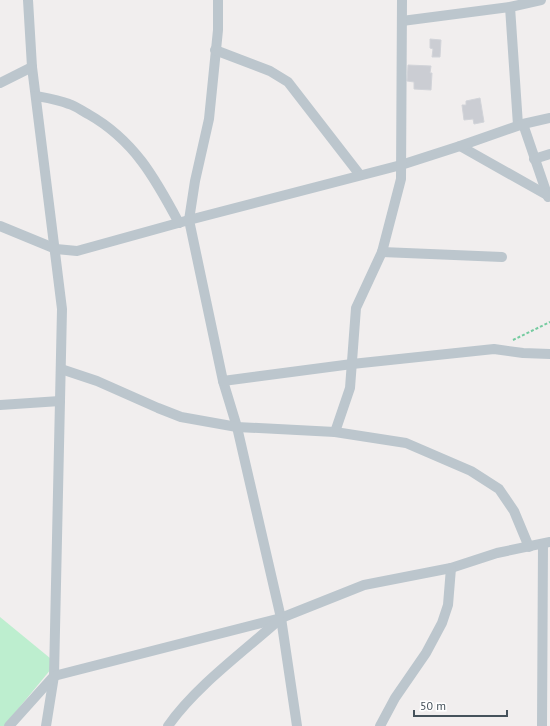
<svg xmlns="http://www.w3.org/2000/svg" width="550" height="726" viewBox="0 0 550 726" font-family="'PT Sans',sans-serif">
	<rect width="100%" height="100%" fill="#f1eeee"/>
	<path fill="#bdeecf" d="M 0,617 L 56,663 L 4,726 L 0,726 Z"/>
	<g fill="#cbcdd3" stroke="#d2d4d9">
		<path d="M 430,39 L 441,40 L 440,57 L 432,57 L 433,49 L 430,48 Z"/>
		<path d="M 408,65 L 431,66 L 430,73 L 432,73 L 431,90 L 414,89 L 414,82 L 407,81 Z"/>
		<path d="M 480,98 L 484,122 L 474,124 L 473,119 L 464,120 L 462,105 L 466,105 L 466,101 Z"/>
	</g>
	<g fill="none" stroke-linecap="round" stroke-linejoin="round">
		<path stroke="#75cba0" stroke-width="2" stroke-dasharray="3 2" stroke-linecap="butt" d="M 513,340 L 550,322"/>
		<g stroke="#bcc6cd" stroke-width="10">
			<path d="M 28,0 L 32,67 L 62,309 L 54,676 L 46,726"/>
			<path d="M 218,0 L 218,30 L 209,119 L 195,181 L 189,220 L 223,381 L 237,427 L 281,618 L 297,726"/>
			<path d="M 510,7 L 518,125"/>
			<path d="M 402,21 L 510,7 L 541,0"/>
			<path d="M 215,50 L 270,71 L 288,82 L 360,175"/>
			<path d="M 0,83 L 32,67"/>
			<path d="M 36,96 C 47,98 59,100 69,104 C 76,106 82,111 88,114 C 134,140 155,178 179,223"/>
			<path d="M 523,124 L 548,197"/>
			<path d="M 460,146 L 547,195"/>
			<path d="M 534,159 L 550,154"/>
			<path d="M 0,226 L 56,249 L 77,251 L 189,220 L 401,165 L 460,146 L 523,124 L 550,118"/>
			<path d="M 382,252 L 502,257"/>
			<path d="M 61,369 L 97,381 L 158,408 L 181,417 L 237,427 L 335,432 L 406,443 L 471,471 L 499,489 L 514,511 L 529,547"/>
			<path d="M 223,381 L 352,364 L 494,349 L 523,353 L 550,354"/>
			<path d="M 0,405 L 60,401"/>
			<path d="M 335,432 L 350,388 L 356,308 L 382,252 L 401,179 L 402,0"/>
			<path d="M 9,726 L 54,676 L 281,618 L 364,585 L 451,568 L 497,553 L 550,542"/>
			<path d="M 168,726 C 195,687 243,652 279,620"/>
			<path d="M 380,726 L 395,698 L 426,653 L 442,623 L 448,605 L 451,568"/>
			<path d="M 542,726 L 543,544"/>
		</g>
	</g>
	<path d="M414 710v6h93v-6" fill="none" stroke="#46525b" stroke-width="2"/>
	<text x="420" y="710" font-size="12" fill="#46525b" stroke="#ffffff" stroke-width="3" paint-order="stroke">50 m</text>
</svg>
